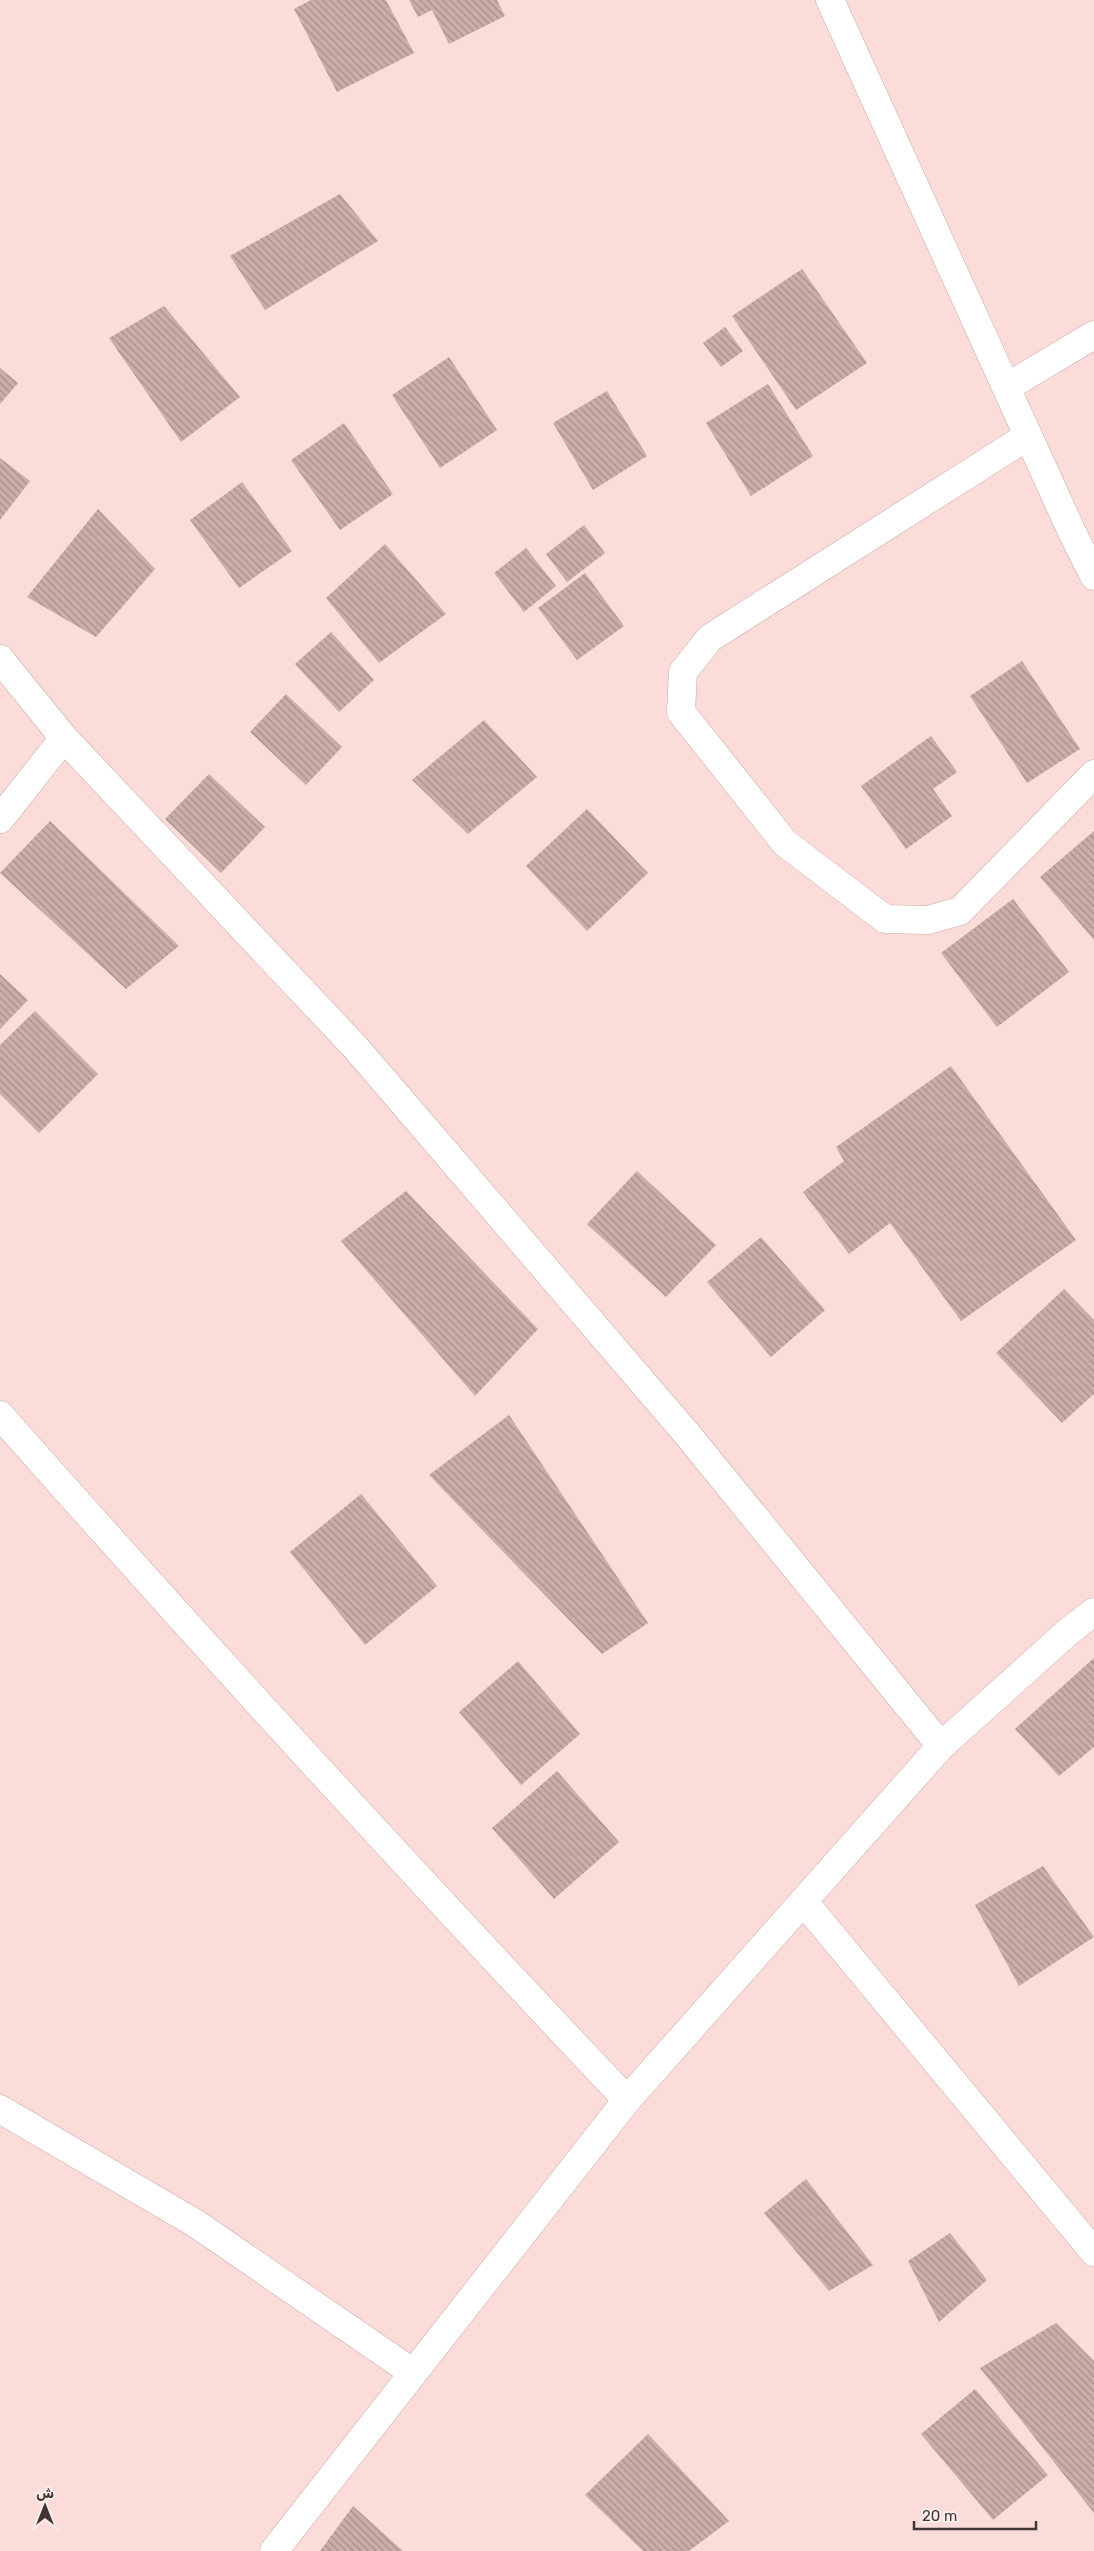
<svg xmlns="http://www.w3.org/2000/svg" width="1094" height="2551" viewBox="0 0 1094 2551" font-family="Rubik,Vazirmatn,sans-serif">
	<defs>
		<pattern id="building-back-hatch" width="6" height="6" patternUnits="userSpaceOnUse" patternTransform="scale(1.25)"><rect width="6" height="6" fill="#cbada9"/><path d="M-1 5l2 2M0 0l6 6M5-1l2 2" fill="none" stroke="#a68e8a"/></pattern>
	</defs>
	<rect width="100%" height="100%" fill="#fbdcd8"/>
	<g fill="url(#building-back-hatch)">
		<path d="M 311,0 L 386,0 L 414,53 L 337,92 L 294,9 Z"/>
		<path d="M 409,0 L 497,0 L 505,16 L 449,44 L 432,10 L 418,17 Z"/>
		<path d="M 340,194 L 378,241 L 265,310 L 230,256 Z"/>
		<path d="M 802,269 L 867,363 L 796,410 L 732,316 Z"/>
		<path d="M 164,306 L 240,397 L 181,442 L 109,338 Z"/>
		<path d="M 725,327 L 743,351 L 721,367 L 703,343 Z"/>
		<path d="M 449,357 L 497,430 L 440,468 L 392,395 Z"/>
		<path d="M 0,368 L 18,383 L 0,404 Z"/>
		<path d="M 768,384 L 813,456 L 751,496 L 706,423 Z"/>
		<path d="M 607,391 L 647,456 L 593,490 L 553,423 Z"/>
		<path d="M 344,423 L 393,494 L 340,530 L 291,460 Z"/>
		<path d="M 0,458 L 30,481 L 0,520 Z"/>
		<path d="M 242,482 L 292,551 L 239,588 L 190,520 Z"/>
		<path d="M 98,509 L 155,569 L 96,637 L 27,597 Z"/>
		<path d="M 584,525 L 605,553 L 567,582 L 546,554 Z"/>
		<path d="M 385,544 L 446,614 L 379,663 L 326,598 Z"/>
		<path d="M 526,548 L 556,586 L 524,612 L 494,573 Z"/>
		<path d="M 585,573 L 624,626 L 577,660 L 538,608 Z"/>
		<path d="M 331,632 L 374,680 L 339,712 L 295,664 Z"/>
		<path d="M 1022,661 L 1080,749 L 1027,783 L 970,696 Z"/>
		<path d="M 286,694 L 342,747 L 306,785 L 250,732 Z"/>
		<path d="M 484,720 L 537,777 L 468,834 L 412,780 Z"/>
		<path d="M 931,736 L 957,772 L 933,789 L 952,816 L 906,849 L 861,786 Z"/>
		<path d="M 209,774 L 265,827 L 221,873 L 165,819 Z"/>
		<path d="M 587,809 L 648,873 L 587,931 L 526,866 Z"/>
		<path d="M 50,821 L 179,946 L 126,989 L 0,873 Z"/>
		<path d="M 1094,831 L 1094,940 L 1040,877 Z"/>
		<path d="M 1013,899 L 1069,972 L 997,1027 L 941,953 Z"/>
		<path d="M 0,974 L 28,1000 L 0,1029 Z"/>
		<path d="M 35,1011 L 98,1074 L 39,1133 L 0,1094 L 0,1045 Z"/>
		<path d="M 951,1066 L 1076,1240 L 961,1321 L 890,1223 L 849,1254 L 803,1192 L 844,1161 L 836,1147 Z"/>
		<path d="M 637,1171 L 716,1245 L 666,1297 L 587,1224 Z"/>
		<path d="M 406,1191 L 538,1329 L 475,1396 L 341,1241 Z"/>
		<path d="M 761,1237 L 825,1310 L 771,1357 L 707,1282 Z"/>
		<path d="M 1064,1289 L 1094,1320 L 1094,1394 L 1062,1423 L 996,1353 Z"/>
		<path d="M 509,1415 L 648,1623 L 602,1654 L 429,1475 Z"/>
		<path d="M 361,1494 L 437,1586 L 365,1645 L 290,1552 Z"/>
		<path d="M 1094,1658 L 1094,1747 L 1059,1776 L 1015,1729 Z"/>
		<path d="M 518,1661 L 580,1734 L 521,1785 L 459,1712 Z"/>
		<path d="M 557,1771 L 619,1842 L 554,1899 L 492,1828 Z"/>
		<path d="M 1043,1866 L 1094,1937 L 1019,1986 L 975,1905 Z"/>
		<path d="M 806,2179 L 873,2265 L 829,2291 L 764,2213 Z"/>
		<path d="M 950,2233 L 987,2280 L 939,2322 L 908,2261 Z"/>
		<path d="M 1056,2323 L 1094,2361 L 1094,2513 L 980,2368 Z"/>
		<path d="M 975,2389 L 1048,2475 L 993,2520 L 921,2434 Z"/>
		<path d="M 648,2434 L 729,2521 L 689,2551 L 643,2551 L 585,2495 Z"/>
		<path d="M 353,2506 L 403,2551 L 320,2551 Z"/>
	</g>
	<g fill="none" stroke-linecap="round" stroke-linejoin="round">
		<defs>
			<g id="street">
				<path d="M 1007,387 L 1094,335"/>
				<path d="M 1028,436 L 710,638 L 683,672 L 681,712 L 785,843 L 885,919 L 928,920 L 960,911 L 1094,774"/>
				<path d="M 0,659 L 64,738 L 356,1048 L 687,1434 L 941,1746"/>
				<path d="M 0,819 L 64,738"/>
				<path d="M 0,1415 C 205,1647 414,1875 627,2100"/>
				<path d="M 804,1902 L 1094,2252"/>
				<path d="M 0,2109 L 195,2223 L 412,2372"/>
				<path d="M 274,2551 L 627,2100 L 941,1746 L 1069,1631 L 1094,1612"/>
			</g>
			<path id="secondary" d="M 830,0 L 1071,530 L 1094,576"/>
		</defs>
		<use href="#street" stroke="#c9aba7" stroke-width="29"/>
		<use href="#secondary" stroke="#c9aba7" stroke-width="29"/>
		<use href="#street" stroke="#fff" stroke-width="28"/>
		<use href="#secondary" stroke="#fff" stroke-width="28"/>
	</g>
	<g transform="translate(45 2506)" stroke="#fbeeec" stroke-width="4" paint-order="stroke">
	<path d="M0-4L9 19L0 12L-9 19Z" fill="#423635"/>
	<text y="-8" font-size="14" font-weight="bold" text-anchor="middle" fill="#423635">ش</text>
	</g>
	<path d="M914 2521v8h122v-8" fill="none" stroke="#423635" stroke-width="2.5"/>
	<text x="922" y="2521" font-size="15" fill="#423635" stroke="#fbeeec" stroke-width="4" paint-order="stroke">20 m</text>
</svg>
